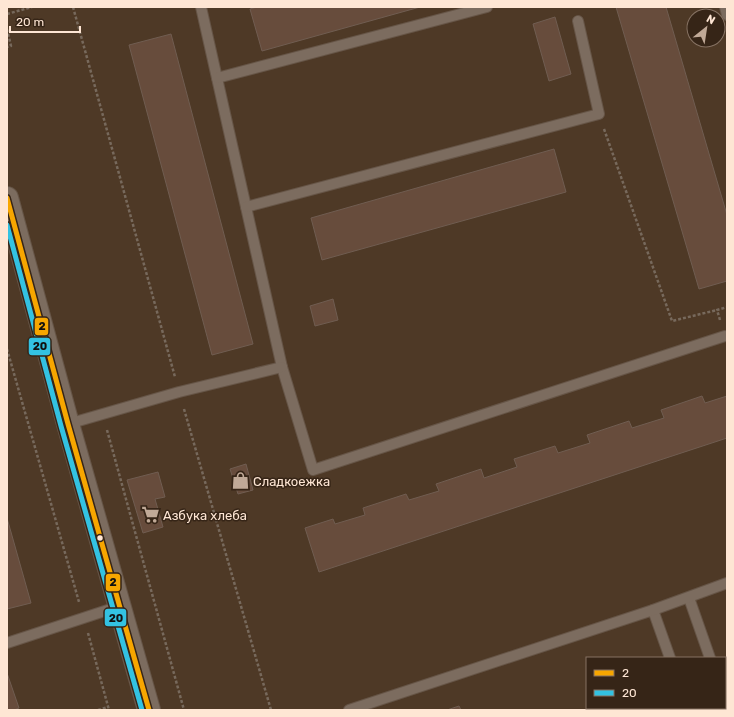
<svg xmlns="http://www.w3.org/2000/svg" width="734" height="717" viewBox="0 0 734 717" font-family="Rubik,sans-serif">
	<rect width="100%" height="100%" fill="#4e3926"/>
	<g fill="#674c3c" stroke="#705d51">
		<path d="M 257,7 L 420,7 L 262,51 L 250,9 Z"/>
		<path d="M 616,7 L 666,7 L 727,215 L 727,281 L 699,289 Z"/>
		<path d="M 555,17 L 571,74 L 549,81 L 533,24 Z"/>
		<path d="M 171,34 L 253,344 L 212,355 L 129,45 Z"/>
		<path d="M 554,149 L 566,192 L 322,260 L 311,218 Z"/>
		<path d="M 333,299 L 338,320 L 315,326 L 310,306 Z"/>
		<path d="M 702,396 L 705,403 L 727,396 L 727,438 L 319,572 L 305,528 L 333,519 L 335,524 L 365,515 L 363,508 L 406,494 L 409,500 L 439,491 L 436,484 L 481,469 L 484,478 L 517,467 L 514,459 L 555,446 L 558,453 L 590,443 L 587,435 L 629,421 L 632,428 L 664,418 L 661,410 Z"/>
		<path d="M 246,464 L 253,490 L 238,494 L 230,469 Z"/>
		<path d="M 158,472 L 165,497 L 155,499 L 163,527 L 143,533 L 127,480 Z"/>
		<path d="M 7,518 L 31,603 L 7,609 Z"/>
		<path d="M 7,673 L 19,708 L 14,710 L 7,710 Z"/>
		<path d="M 459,706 L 461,710 L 447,710 Z"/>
		<path d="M 604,708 L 658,708 L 659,710 L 599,710 Z"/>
	</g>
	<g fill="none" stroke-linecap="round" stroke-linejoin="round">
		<defs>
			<g id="service">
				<path d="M 201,7 L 282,367 L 313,470 L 725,336"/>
				<path d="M 725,7 L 727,15"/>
				<path d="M 217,78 L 487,7"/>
				<path d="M 246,207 L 599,114 L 578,21"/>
				<path d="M 68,424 L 179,392 L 282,367"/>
				<path d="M 689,598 L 710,658"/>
				<path d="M 653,610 L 670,658"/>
				<path d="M 7,643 L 120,606"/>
				<path d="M 725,698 L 727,702"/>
				<path d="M 688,708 L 688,710"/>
				<path d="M 349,710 L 653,610 L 727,583"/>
			</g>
			<path id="secondary" d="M 7,198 L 68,424 L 149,710"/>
		</defs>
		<use href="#service" stroke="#665547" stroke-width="12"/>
		<use href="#secondary" stroke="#665547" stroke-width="24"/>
		<g stroke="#77695c" stroke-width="2.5" stroke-dasharray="3 2" stroke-linecap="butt">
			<path d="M 73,7 L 175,377"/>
			<path d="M 7,14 L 32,7"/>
			<path d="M 7,29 L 11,46 L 7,47"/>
			<path d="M 604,129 L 672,321 L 717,310"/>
			<path d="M 720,320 L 717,310 L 727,307"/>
			<path d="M 7,349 L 79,602"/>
			<path d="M 184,409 L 271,710"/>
			<path d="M 107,430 L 184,710"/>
			<path d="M 88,633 L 109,710"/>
			<path d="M 98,710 L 108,707"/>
		</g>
		<use href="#service" stroke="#7c6c5f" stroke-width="10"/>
		<use href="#secondary" stroke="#7c6c5f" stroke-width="22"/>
		<defs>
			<path id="bus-1" d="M 7,198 L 68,424 L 149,710"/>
			<path id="bus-2" d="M 7,225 L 61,426 L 142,710"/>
		</defs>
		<use href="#bus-1" stroke="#362517" stroke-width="8"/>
		<use href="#bus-2" stroke="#362517" stroke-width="8"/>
		<use href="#bus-1" stroke="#f7a600" stroke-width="5"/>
		<use href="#bus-2" stroke="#33c2e2" stroke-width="5"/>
	</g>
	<defs>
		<symbol id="shop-bare" viewBox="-9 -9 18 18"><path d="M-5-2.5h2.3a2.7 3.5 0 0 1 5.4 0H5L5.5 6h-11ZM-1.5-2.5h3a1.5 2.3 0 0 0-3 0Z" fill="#c0a997" stroke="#362517" stroke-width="2.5" paint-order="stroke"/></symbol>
		<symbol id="supermarket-bare" viewBox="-9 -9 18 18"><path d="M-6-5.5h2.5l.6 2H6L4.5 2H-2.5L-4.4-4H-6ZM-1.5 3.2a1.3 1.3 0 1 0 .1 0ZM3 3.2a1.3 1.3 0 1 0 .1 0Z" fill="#c0a997" stroke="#362517" stroke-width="2.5" paint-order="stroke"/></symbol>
	</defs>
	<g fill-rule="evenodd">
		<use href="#shop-bare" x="228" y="468" width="25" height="25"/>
		<use href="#supermarket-bare" x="138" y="502" width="25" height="25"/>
	</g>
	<circle fill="#fee6d4" stroke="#362517" stroke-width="1.5" cx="100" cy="538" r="3.5"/>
	<g text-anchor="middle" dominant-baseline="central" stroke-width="3" stroke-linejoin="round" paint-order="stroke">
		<g font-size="13" fill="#fee6d4" stroke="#362517" text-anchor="start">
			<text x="253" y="481">Сладкоежка</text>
			<text x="163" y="515">Азбука хлеба</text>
		</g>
	</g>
	<g stroke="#362517" stroke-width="1.5">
		<rect x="34" y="317" width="15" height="19" rx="4" fill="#f7a600"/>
		<rect x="28" y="337" width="23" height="19" rx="4" fill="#33c2e2"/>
		<rect x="105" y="573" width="16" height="19" rx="4" fill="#f7a600"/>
		<rect x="104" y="608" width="23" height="19" rx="4" fill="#33c2e2"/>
	</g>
	<g font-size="11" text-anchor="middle" font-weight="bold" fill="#111">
		<text x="42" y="330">2</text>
		<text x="40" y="350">20</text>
		<text x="113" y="586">2</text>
		<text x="116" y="622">20</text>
	</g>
	<rect width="734" height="717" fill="none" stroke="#fee6d4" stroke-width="16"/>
	<rect x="586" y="657" width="140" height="52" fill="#362517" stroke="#867263"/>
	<rect x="594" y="670" width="20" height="6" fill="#f7a600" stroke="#867263"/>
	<text x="622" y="677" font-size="12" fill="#fee6d4">2</text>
	<rect x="594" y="690" width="20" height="6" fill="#33c2e2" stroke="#867263"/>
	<text x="622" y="697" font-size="12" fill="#fee6d4">20</text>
	<g transform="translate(706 28) rotate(30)"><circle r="19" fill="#362517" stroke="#867263"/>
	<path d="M0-3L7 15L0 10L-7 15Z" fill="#c0a997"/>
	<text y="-6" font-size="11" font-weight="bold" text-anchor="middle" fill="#fee6d4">N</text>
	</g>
	<path d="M10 26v6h70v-6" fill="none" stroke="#fee6d4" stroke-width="2"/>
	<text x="16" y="26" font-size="12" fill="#fee6d4" stroke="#362517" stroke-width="3" paint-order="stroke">20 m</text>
</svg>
